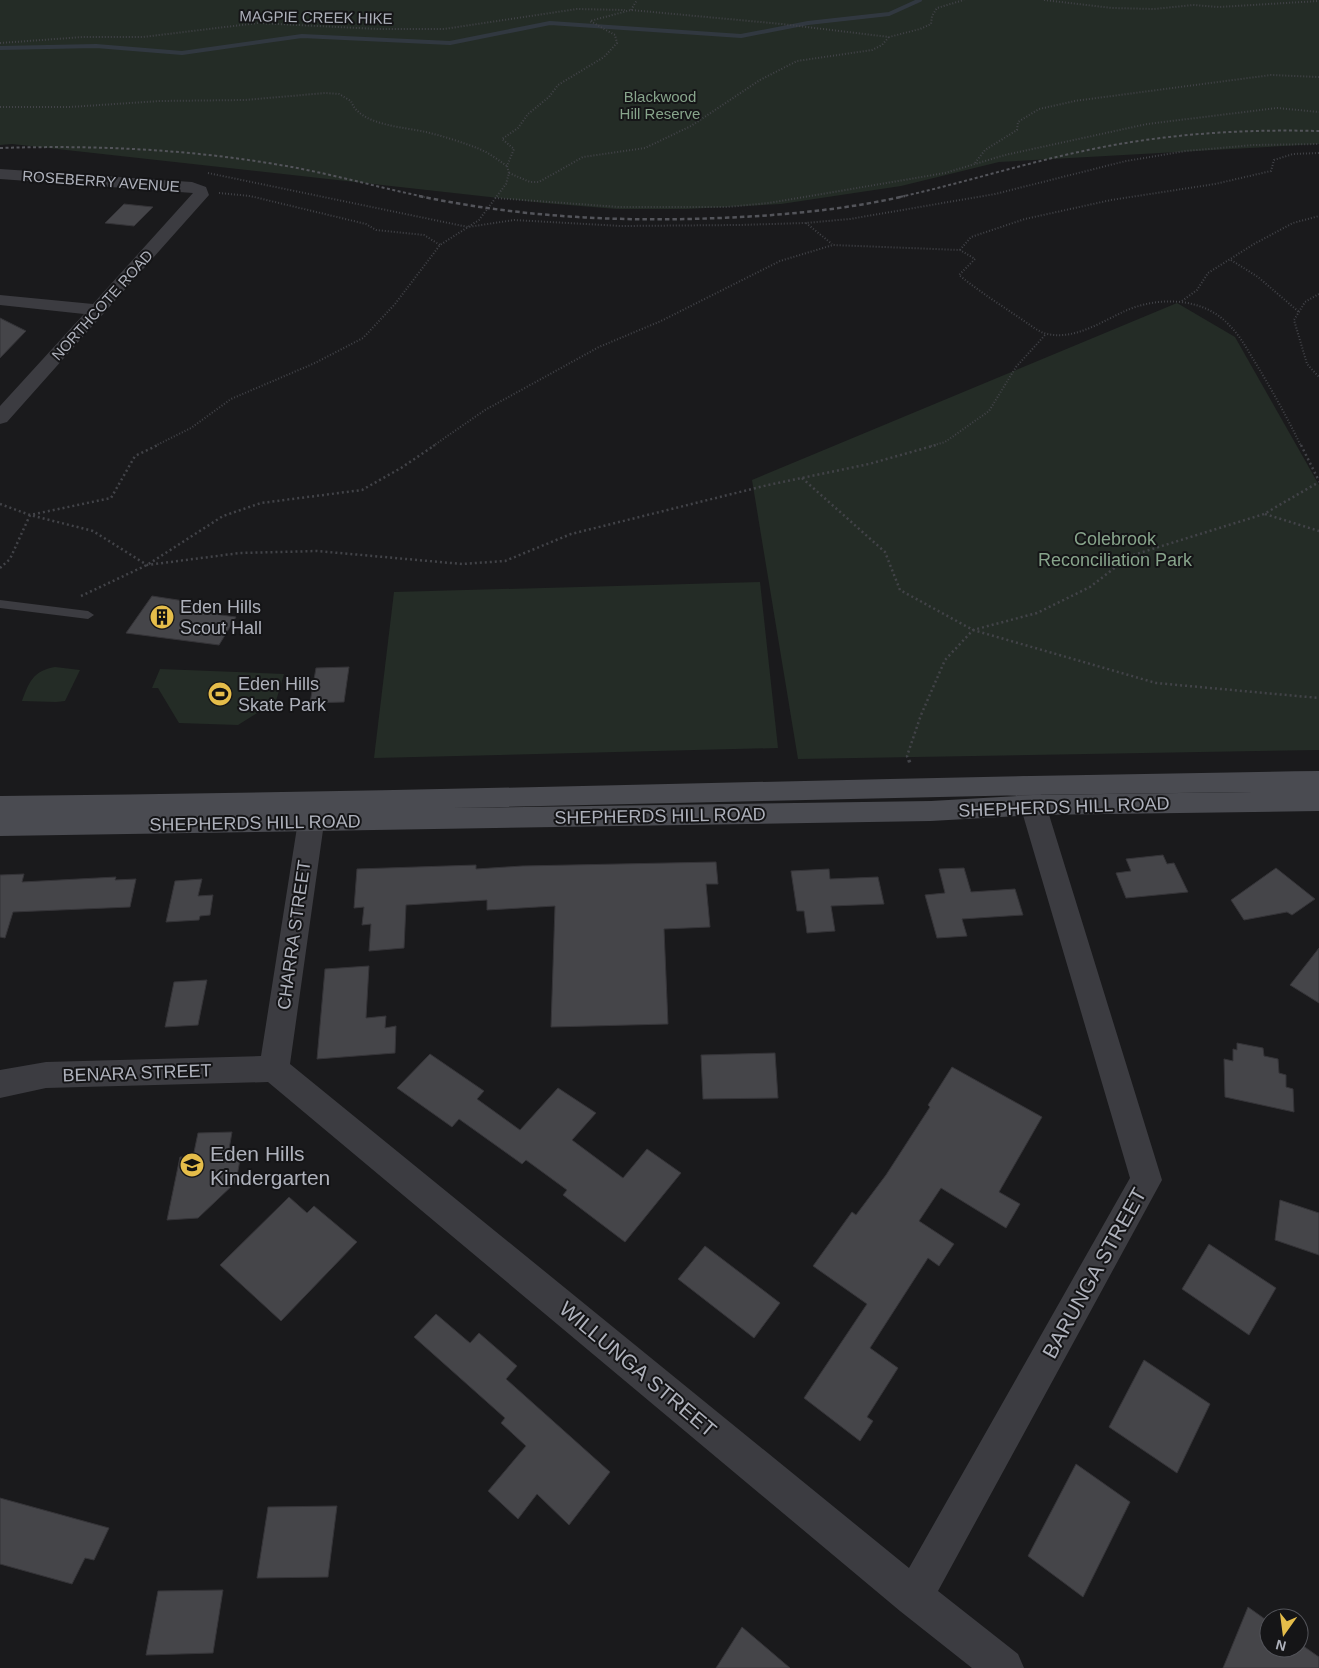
<svg xmlns="http://www.w3.org/2000/svg" width="1319" height="1668" viewBox="0 0 1319 1668" font-family="Arial,sans-serif">
	<rect width="100%" height="100%" fill="#1a1a1c"/>
	<g fill="#242c26">
		<path d="M 0,0 L 1319,0 L 1319,144 L 999,162 L 901,186 L 781,204 L 687,209 L 617,209 L 544,203 L 12,144 L 0,145 Z"/>
		<path d="M 1177,303 L 1235,337 L 1319,485 L 1319,750 L 798,759 L 752,480 Z"/>
		<path d="M 760,582 L 778,748 L 374,758 L 394,592 Z"/>
		<path d="M 55,667 L 80,670 L 65,701 L 56,702 L 22,701 C 29,682 33,671 55,667 Z"/>
		<path d="M 160,669 L 284,674 L 276,701 L 238,725 L 179,723 L 158,688 L 152,688 Z"/>
	</g>
	<g fill="none" stroke-linecap="round" stroke-linejoin="round">
		<path stroke="#313840" stroke-width="4" d="M 0,48 L 96,46 L 182,53 L 302,36 L 450,43 L 550,23 L 741,36 L 808,23 L 889,14 L 920,0"/>
	</g>
	<g fill="#454549" stroke="#353438">
		<path d="M 124,204 L 153,207 L 134,226 L 105,223 Z"/>
		<path d="M 0,318 L 26,331 L 0,358 Z"/>
		<path d="M 152,596 L 197,603 L 191,611 L 236,617 L 219,645 L 126,633 Z"/>
		<path d="M 349,667 L 344,702 L 310,703 L 316,668 Z"/>
		<path d="M 1163,855 L 1167,864 L 1174,863 L 1188,892 L 1126,898 L 1116,873 L 1131,871 L 1126,859 Z"/>
		<path d="M 716,862 L 718,884 L 706,884 L 710,927 L 664,929 L 668,1024 L 551,1027 L 555,906 L 487,910 L 487,900 L 406,905 L 404,948 L 369,951 L 371,924 L 362,925 L 364,907 L 354,908 L 357,869 L 476,865 L 476,869 L 522,866 Z"/>
		<path d="M 964,868 L 971,892 L 1015,889 L 1023,915 L 962,919 L 967,936 L 937,938 L 925,895 L 945,893 L 939,869 Z"/>
		<path d="M 1276,868 L 1315,899 L 1292,915 L 1287,912 L 1244,920 L 1231,900 Z"/>
		<path d="M 829,869 L 830,879 L 878,877 L 884,904 L 831,906 L 835,931 L 807,933 L 804,911 L 797,911 L 791,871 Z"/>
		<path d="M 24,874 L 22,882 L 116,877 L 115,880 L 136,879 L 130,907 L 13,912 L 5,938 L 0,937 L 0,875 Z"/>
		<path d="M 202,879 L 198,896 L 213,895 L 210,915 L 200,916 L 199,920 L 166,922 L 175,881 Z"/>
		<path d="M 1319,948 L 1319,1003 L 1290,985 Z"/>
		<path d="M 369,966 L 366,1018 L 386,1016 L 385,1028 L 396,1026 L 395,1053 L 317,1059 L 325,969 Z"/>
		<path d="M 207,980 L 198,1025 L 165,1027 L 174,982 Z"/>
		<path d="M 1237,1043 L 1263,1048 L 1264,1056 L 1278,1059 L 1279,1073 L 1286,1075 L 1286,1087 L 1293,1089 L 1294,1112 L 1225,1097 L 1224,1059 L 1233,1061 L 1233,1049 L 1237,1050 Z"/>
		<path d="M 775,1053 L 778,1098 L 703,1099 L 701,1055 Z"/>
		<path d="M 430,1054 L 484,1091 L 477,1099 L 520,1130 L 558,1088 L 596,1113 L 572,1140 L 623,1178 L 647,1149 L 681,1173 L 625,1242 L 563,1195 L 567,1190 L 526,1160 L 522,1164 L 459,1119 L 452,1127 L 397,1088 Z"/>
		<path d="M 952,1067 L 1042,1117 L 999,1192 L 1020,1204 L 1006,1228 L 941,1188 L 919,1221 L 954,1244 L 939,1266 L 928,1258 L 870,1348 L 898,1368 L 867,1417 L 873,1421 L 860,1441 L 804,1398 L 867,1304 L 813,1266 L 852,1212 L 856,1215 L 886,1175 L 930,1107 L 928,1105 Z"/>
		<path d="M 232,1132 L 228,1155 L 241,1154 L 236,1182 L 198,1218 L 167,1220 L 180,1157 L 193,1157 L 198,1133 Z"/>
		<path d="M 289,1197 L 307,1213 L 314,1206 L 357,1242 L 281,1321 L 220,1265 Z"/>
		<path d="M 1280,1200 L 1319,1213 L 1319,1255 L 1275,1240 Z"/>
		<path d="M 1209,1244 L 1276,1288 L 1249,1335 L 1182,1289 Z"/>
		<path d="M 705,1246 L 780,1303 L 754,1338 L 678,1279 Z"/>
		<path d="M 436,1314 L 470,1343 L 479,1333 L 517,1366 L 506,1379 L 610,1472 L 569,1525 L 537,1494 L 518,1519 L 488,1491 L 526,1446 L 501,1423 L 505,1418 L 414,1337 Z"/>
		<path d="M 1144,1360 L 1210,1404 L 1177,1473 L 1109,1427 Z"/>
		<path d="M 1076,1464 L 1130,1502 L 1083,1597 L 1028,1556 Z"/>
		<path d="M 0,1498 L 109,1528 L 94,1560 L 85,1558 L 72,1584 L 0,1564 Z"/>
		<path d="M 337,1506 L 328,1577 L 257,1578 L 268,1507 Z"/>
		<path d="M 223,1590 L 213,1653 L 146,1655 L 158,1591 Z"/>
		<path d="M 1248,1607 L 1269,1622 L 1269,1648 L 1299,1648 L 1299,1643 L 1319,1657 L 1319,1668 L 1223,1668 Z"/>
		<path d="M 742,1627 L 790,1668 L 716,1668 Z"/>
	</g>
	<g fill="none" stroke-linecap="round" stroke-linejoin="round">
		<g stroke="#424348" stroke-width="2" stroke-dasharray="1 2" stroke-linecap="butt">
			<path d="M 1044,0 L 1112,8 L 1154,9 L 1193,5 L 1219,7 L 1319,1"/>
			<path d="M 631,10 L 637,0"/>
			<path d="M 0,43 L 83,37 L 143,37 L 258,23 L 378,29 L 444,29 L 577,9 L 625,10"/>
			<path d="M 1074,101 L 1271,75 L 1319,77"/>
			<path d="M 0,107 L 70,107 L 160,101 L 245,100 L 325,93 L 339,94 L 351,101 C 359,125 403,127 426,132 C 443,136 461,142 477,148 C 488,152 498,160 507,166"/>
			<path d="M 975,163 L 985,150 L 1017,130 L 1018,122 L 1039,109 L 1075,101"/>
			<path d="M 208,173 L 468,227 L 514,220 L 621,226 L 739,225 L 805,223 L 850,219 L 995,194 L 1126,161 L 1186,151 L 1254,145 L 1319,144"/>
			<path d="M 509,173 L 530,182 L 539,182 L 583,157 L 645,148 L 691,126 L 760,80 L 797,61 L 872,50 L 882,45 L 889,37"/>
			<path d="M 219,193 L 250,196 L 366,224 L 376,230 L 424,235 L 440,245"/>
			<path d="M 495,198 L 619,207 L 727,207 L 769,203 L 945,173 L 1005,155 L 1147,124 L 1277,108 L 1319,112"/>
			<path d="M 806,223 L 832,244"/>
			<path d="M 960,250 L 971,237 L 1025,219 L 1111,200 L 1215,184 L 1271,171 L 1274,160 L 1293,154 L 1319,153"/>
			<path d="M 1231,260 L 1258,277 L 1299,312"/>
			<path d="M 1319,294 L 1305,302 L 1294,320 L 1307,364 L 1319,377"/>
			<path d="M 1182,301 L 1197,290 L 1208,273 L 1254,244 L 1293,223 L 1319,216"/>
			<path d="M 155,446 L 191,428 L 231,399 L 315,363 L 363,338 L 395,304 L 440,245 L 479,220 L 506,184 L 509,173 L 507,166 L 514,149 L 502,139 L 518,128 L 528,114 L 549,97 L 558,85 L 604,57 L 617,43 L 615,35 L 590,21 L 631,10 L 782,24 L 889,37 L 920,29 L 931,24 L 932,16 L 937,8 L 964,0"/>
			<path d="M 433,446 L 485,410 L 599,347 L 661,321 L 780,261 L 833,245 L 960,250 L 975,259 L 959,275 C 981,293 1004,307 1027,323 C 1033,327 1039,332 1047,334 C 1075,340 1101,322 1125,311 C 1159,296 1204,297 1230,326 C 1242,338 1249,353 1258,367 C 1273,392 1288,419 1301,446"/>
			<path d="M 931,446 L 945,442 L 989,411 L 1016,367 L 1046,334"/>
		</g>
		<g stroke="#424348" stroke-width="2.5" stroke-dasharray="2 3" stroke-linecap="butt">
			<path d="M 1301,445 L 1319,481"/>
			<path d="M 802,478 L 885,552 L 900,590 L 973,630 L 1156,683 L 1319,698"/>
			<path d="M 0,504 L 30,515 L 93,531 L 147,565 L 240,553 L 317,551 L 462,564 L 505,561 L 571,534 L 768,485 L 869,464 L 936,445"/>
			<path d="M 1265,514 L 1319,531"/>
			<path d="M 0,568 L 10,559 L 30,515 L 111,498 L 135,456 L 158,445"/>
			<path d="M 81,596 L 147,565 L 223,516 L 261,503 L 362,490 L 401,468 L 435,445"/>
			<path d="M 909,762 L 907,756 L 921,715 L 945,660 L 973,630 L 1037,613 L 1090,587 L 1130,556 L 1264,514 L 1319,482"/>
		</g>
		<path stroke="#424348" stroke-width="3" stroke-dasharray="2.5 4" stroke-linecap="butt" d="M 909,760 L 911,765"/>
		<path fill="#3c3c41" fill-rule="evenodd" d="M 0,600 L 88,611 L 94,615 L 88,619 L 0,608 Z"/>
		<g fill="#3c3c41" fill-rule="evenodd">
			<path d="M 0,169 L 192,182 L 206,187 L 209,195 L 7,422 L 0,424 L 0,406 L 84,314 L 0,305 L 0,295 L 93,304 L 193,193 L 0,179 Z"/>
			<path d="M 1024,776 L 1033,778 L 1046,805 L 1162,1180 L 938,1591 L 1018,1654 L 1024,1668 L 972,1668 L 900,1611 L 268,1082 L 46,1088 L 0,1098 L 0,1070 L 46,1062 L 261,1056 L 301,802 L 305,795 L 314,792 L 323,795 L 327,802 L 290,1064 L 909,1568 L 1130,1178 L 1020,805 L 1011,785 L 1015,778 Z"/>
		</g>
		<path fill="#4a4b51" fill-rule="evenodd" d="M 1319,771 L 1319,791 L 1024,795 L 451,808 L 931,801 L 1033,795 L 1319,791 L 1319,811 L 1033,815 L 931,821 L 0,836 L 0,796 C 440,792 879,777 1319,771 Z"/>
		<g stroke="#53545a" stroke-width="2" stroke-dasharray="3 2.5" stroke-linecap="butt">
			<path d="M 0,148 C 94,145 187,149 280,165 C 329,173 376,187 425,197"/>
			<path d="M 900,197 C 963,183 1025,163 1088,150 C 1164,134 1242,129 1319,131"/>
		</g>
		<path stroke="#53545a" stroke-width="2.5" stroke-dasharray="4.5 3" stroke-linecap="butt" d="M 419,196 C 509,215 599,221 690,219 C 762,217 835,212 905,196"/>
	</g>
	<defs>
		<symbol id="building-disc" viewBox="-11 -11 22 22"><circle r="9.5" fill="#e5bd4a" stroke="#151517"/><path d="M-4-6H4V6H1V3H-1V6H-4ZM-2.5-4.3h1.7v1.8h-1.7ZM.8-4.3h1.7v1.8H.8ZM-2.5-1h1.7V.8h-1.7ZM.8-1h1.7V.8H.8Z" fill="#111"/></symbol>
		<symbol id="stadium-disc" viewBox="-11 -11 22 22"><circle r="9.5" fill="#e5bd4a" stroke="#151517"/><path d="M0-5a6.5 5 0 1 0 0 10a6.5 5 0 1 0 0-10ZM-3.5-1.8h7v3.6h-7Z" fill="#111"/></symbol>
		<symbol id="school-disc" viewBox="-11 -11 22 22"><circle r="9.5" fill="#e5bd4a" stroke="#151517"/><path d="M0-5L7-2L0 1L-7-2ZM-4 1L0 2.5L4 1V4Q0 6-4 4Z" fill="#111"/></symbol>
	</defs>
	<g fill-rule="evenodd">
		<use href="#building-disc" x="148" y="603" width="28" height="28"/>
		<use href="#stadium-disc" x="206" y="680" width="28" height="28"/>
		<use href="#school-disc" x="178" y="1151" width="28" height="28"/>
	</g>
	<g text-anchor="middle" dominant-baseline="central" stroke-width="4" stroke-linejoin="round" paint-order="stroke">
		<g font-size="15" fill="#aeb1bb" stroke="#151517">
			<text transform="translate(316 17) rotate(1)">MAGPIE CREEK HIKE</text>
			<text transform="translate(101 181) rotate(4)">ROSEBERRY AVENUE</text>
			<text transform="translate(102 305) rotate(-48)">NORTHCOTE ROAD</text>
		</g>
		<g font-size="15" fill="#87a48b" stroke="#151517">
			<text x="660" y="96">Blackwood<tspan x="660" dy="17">Hill Reserve</tspan></text>
		</g>
		<g font-size="18" fill="#87a48b" stroke="#151517">
			<text x="1115" y="539">Colebrook<tspan x="1115" dy="21">Reconciliation Park</tspan></text>
		</g>
		<g font-size="18" fill="#aeb1bb" stroke="#151517" text-anchor="start">
			<text x="180" y="607">Eden Hills<tspan x="180" dy="21">Scout Hall</tspan></text>
			<text x="238" y="684">Eden Hills<tspan x="238" dy="21">Skate Park</tspan></text>
		</g>
		<g font-size="18" fill="#aeb1bb" stroke="#151517">
			<text transform="translate(1064 807) rotate(-2)">SHEPHERDS HILL ROAD</text>
			<text transform="translate(660 816) rotate(-1)">SHEPHERDS HILL ROAD</text>
			<text transform="translate(255 823) rotate(-1)">SHEPHERDS HILL ROAD</text>
			<text transform="translate(294 935) rotate(-82)">CHARRA STREET</text>
			<text transform="translate(137 1073) rotate(-2)">BENARA STREET</text>
		</g>
		<g font-size="21" fill="#aeb1bb" stroke="#151517" text-anchor="start">
			<text x="210" y="1153">Eden Hills<tspan x="210" dy="24">Kindergarten</tspan></text>
		</g>
		<g font-size="21" fill="#aeb1bb" stroke="#151517">
			<text transform="translate(1094 1273) rotate(-61)">BARUNGA STREET</text>
			<text transform="translate(638 1369) rotate(40)">WILLUNGA STREET</text>
		</g>
	</g>
	<g transform="translate(1284 1633) rotate(194)"><circle r="24" fill="#151517" stroke="#525359"/>
	<path d="M0-4L9 19L0 12L-9 19Z" fill="#e5bd4a"/>
	<text y="-8" font-size="14" font-weight="bold" text-anchor="middle" fill="#aeb1bb">N</text>
	</g>
</svg>
